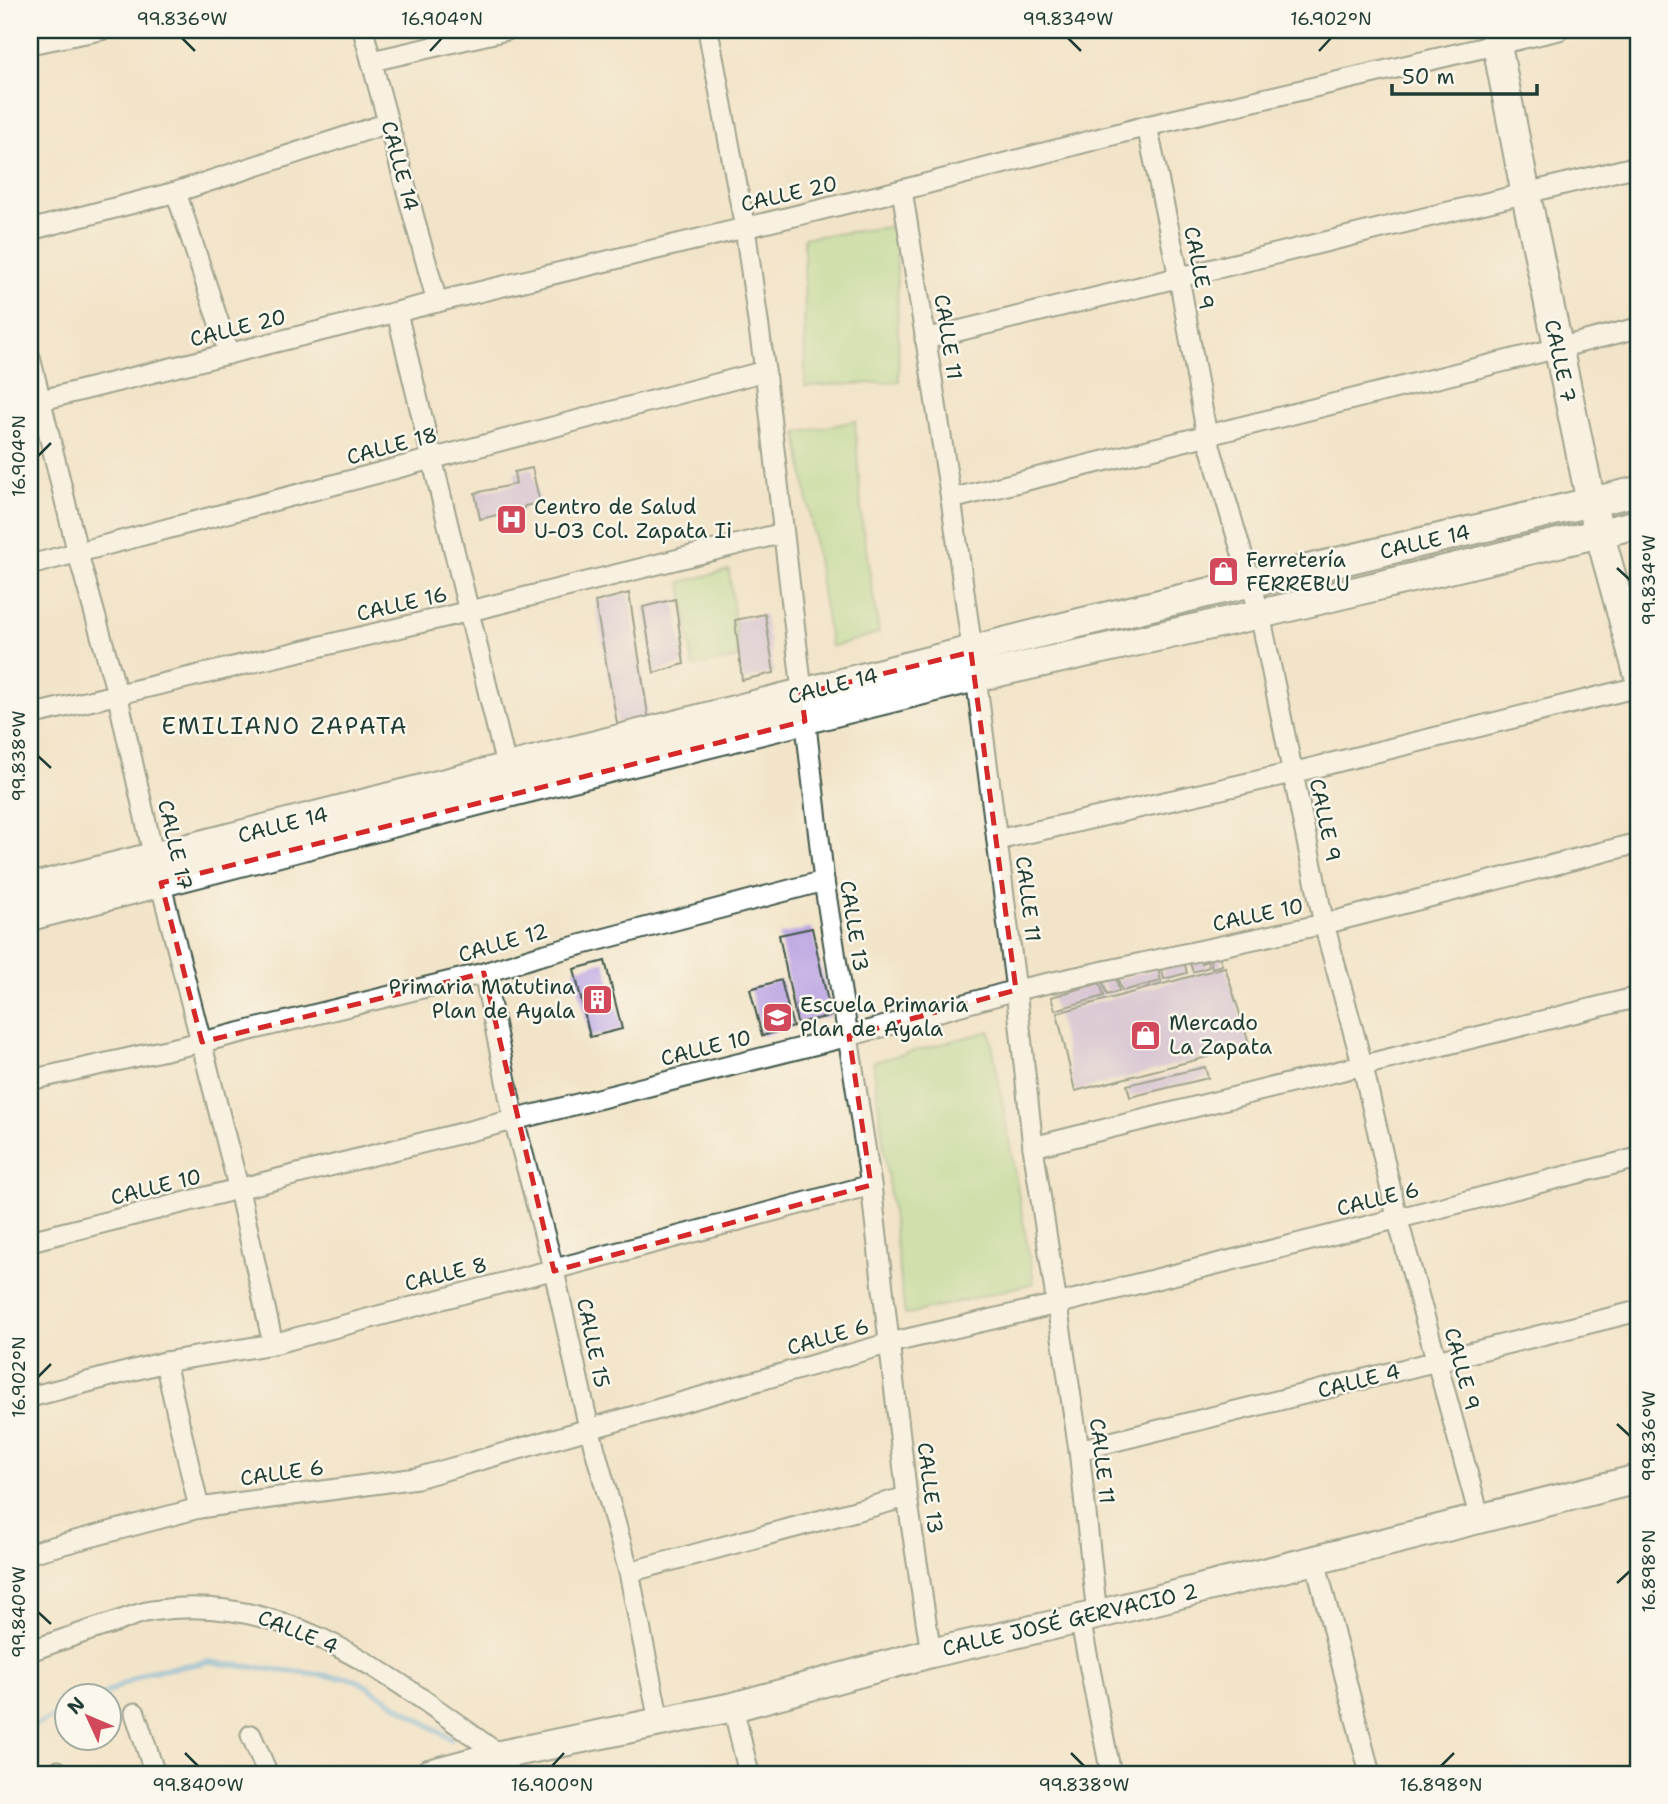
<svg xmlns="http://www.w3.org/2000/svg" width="1668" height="1804" viewBox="0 0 1668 1804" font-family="'Shantell Sans',sans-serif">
	<rect width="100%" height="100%" fill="#fbf7ec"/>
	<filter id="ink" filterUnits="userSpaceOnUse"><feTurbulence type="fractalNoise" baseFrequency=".0143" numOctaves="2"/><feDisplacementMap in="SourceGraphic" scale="14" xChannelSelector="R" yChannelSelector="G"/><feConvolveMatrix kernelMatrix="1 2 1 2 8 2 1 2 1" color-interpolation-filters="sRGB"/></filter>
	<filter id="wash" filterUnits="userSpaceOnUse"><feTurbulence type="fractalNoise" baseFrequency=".00686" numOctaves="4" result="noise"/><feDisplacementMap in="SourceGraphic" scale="28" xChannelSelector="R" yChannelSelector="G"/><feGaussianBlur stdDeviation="1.57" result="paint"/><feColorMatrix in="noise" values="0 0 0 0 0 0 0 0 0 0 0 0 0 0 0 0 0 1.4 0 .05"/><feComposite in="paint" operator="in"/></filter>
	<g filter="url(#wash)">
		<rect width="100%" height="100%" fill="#f2e4c8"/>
		<g fill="#a6da8a" stroke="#628c5f" stroke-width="2">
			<path d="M 896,226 L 899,382 L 805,386 L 804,238 Z"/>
			<path d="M 855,421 L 862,523 L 879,633 L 831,647 L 797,433 Z"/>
			<path d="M 729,570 L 739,658 L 693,666 L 681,582 Z"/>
			<path d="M 990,1031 L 1034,1283 L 905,1315 L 873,1062 Z"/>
		</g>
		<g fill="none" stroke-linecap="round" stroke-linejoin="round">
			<g stroke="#62acda" stroke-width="6">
				<path d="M 100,1696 L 147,1672 L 208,1662 L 355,1679 L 451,1739"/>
				<path d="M 30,1728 L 66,1711"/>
			</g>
		</g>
		<g id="blocks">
			<g fill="#b7a0e2">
				<path d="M 532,468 L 540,503 L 525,506 L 519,515 L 514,511 L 480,519 L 475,493 L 516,484 L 514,472 Z"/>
				<path d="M 629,593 L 649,721 L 618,728 L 595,602 Z"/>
				<path d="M 675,599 L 684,664 L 654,673 L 643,607 Z"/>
				<path d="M 765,614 L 774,673 L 742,680 L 735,620 Z"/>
				<path d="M 812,928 L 831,1016 L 797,1023 L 779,935 Z"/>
				<path d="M 1219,953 L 1222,965 L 1212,968 L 1209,955 Z"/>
				<path d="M 1199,957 L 1201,963 L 1207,961 L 1209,967 L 1193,972 L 1189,960 Z"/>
				<path d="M 605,961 L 622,1029 L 590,1037 L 574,969 Z"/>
				<path d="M 1184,961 L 1187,973 L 1164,979 L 1161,966 Z"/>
				<path d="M 1225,967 L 1250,1046 L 1075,1091 L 1057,1013 Z"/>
				<path d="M 1158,968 L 1161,981 L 1122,991 L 1118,979 Z"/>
				<path d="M 1116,978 L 1119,991 L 1107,995 L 1103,982 Z"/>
				<path d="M 781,980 L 793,1027 L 762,1036 L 750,989 Z"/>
				<path d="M 1100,983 L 1104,996 L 1055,1010 L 1051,997 Z"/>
				<path d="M 1205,1067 L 1208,1078 L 1130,1097 L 1127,1085 Z"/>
			</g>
		</g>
	</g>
	<g filter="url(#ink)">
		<use href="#blocks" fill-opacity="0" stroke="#3f564a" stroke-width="2"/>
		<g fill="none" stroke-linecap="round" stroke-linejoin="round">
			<defs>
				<g id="street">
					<path d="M 363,30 L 437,302"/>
					<path d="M 708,30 L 745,228 L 765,371 L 824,881 L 871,1185 L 907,1497 L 931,1653"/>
					<path d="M 30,44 L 101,30"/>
					<path d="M 372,61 L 507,30"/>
					<path d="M 1147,126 L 1179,277 L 1207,436 L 1260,614 L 1324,924 L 1363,1067 L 1397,1217 L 1480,1519"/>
					<path d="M 902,190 L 951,499 L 976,677 L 1016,990 L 1033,1147 L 1079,1450 L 1097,1615"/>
					<path d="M 176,192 L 229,354"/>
					<path d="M 30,230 L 176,192 L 388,123"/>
					<path d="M 397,313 L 509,778"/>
					<path d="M 925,339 L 1638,166"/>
					<path d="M 30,357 L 78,554 L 117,693 L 154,858 L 239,1190 L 273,1344"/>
					<path d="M 30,403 L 437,302 L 902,190 L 1147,126 L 1559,30"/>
					<path d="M 951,499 L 1638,328"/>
					<path d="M 30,565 L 765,371"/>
					<path d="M 30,715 L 470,611 L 783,533"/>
					<path d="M 997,840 L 1292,773 L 1638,687"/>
					<path d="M 484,973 L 514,1120 L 554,1271 L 589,1428 L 629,1572 L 659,1721"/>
					<path d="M 30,1080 L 202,1042 L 484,973 L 538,956 L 824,881"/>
					<path d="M 1033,1147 L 1638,997"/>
					<path d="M 30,1241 L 849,1036 L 1016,990 L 1324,924 L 1638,843"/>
					<path d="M 165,1362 L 199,1508"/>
					<path d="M 30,1397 L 165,1362 L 273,1344 L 871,1185"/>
					<path d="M 1079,1450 L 1638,1311"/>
					<path d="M 30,1553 L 199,1508 L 417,1478 L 890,1343 L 1057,1304 L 1638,1158"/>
					<path d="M 1315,1560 L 1370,1774"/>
					<path d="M 629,1572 L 907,1497"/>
					<path d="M 1080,1619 L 1111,1774"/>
					<path d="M 30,1651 C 58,1641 87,1631 116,1622 C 127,1618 139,1613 151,1611 C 289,1589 396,1681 500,1755"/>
					<path d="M 733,1707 L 749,1774"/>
					<path d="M 135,1713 L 155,1774"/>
					<path d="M 251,1735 L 268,1774"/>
					<path d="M 50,1774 L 58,1771 L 59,1774"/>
				</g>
				<g id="secondary">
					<path d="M 1494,30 L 1526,195 L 1591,502 L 1638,673"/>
					<path d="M 30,888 L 1079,623 L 1638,491"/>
					<path d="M 30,916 L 512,792 L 976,677 L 1260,614 L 1638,524"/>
					<path d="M 429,1774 L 500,1755 L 733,1707 L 931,1653 L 1080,1619 L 1638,1479"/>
				</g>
			</defs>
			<use href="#street" stroke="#3f564a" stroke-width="23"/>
			<use href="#secondary" stroke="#3f564a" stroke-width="32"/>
			<use href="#street" stroke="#fff" stroke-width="19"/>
			<use href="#secondary" stroke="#fff" stroke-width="28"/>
		</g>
	</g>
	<path d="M0 0H1668V1804H0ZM 971,652 L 1016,990 L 849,1036 L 871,1185 L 554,1271 L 484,973 L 202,1042 L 161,883 L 805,721 L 801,694 Z" fill="#f2e4c8" fill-opacity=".55" fill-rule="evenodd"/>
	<path fill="none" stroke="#d62828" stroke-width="5" stroke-dasharray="14 9" stroke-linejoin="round" d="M 971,652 L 1016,990 L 849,1036 L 871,1185 L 554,1271 L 484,973 L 202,1042 L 161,883 L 805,721 L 801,694 Z"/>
	<path fill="none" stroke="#1f3d34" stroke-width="2.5" d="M 182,38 L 195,51M 1068,38 L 1081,51M 430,51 L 442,38M 1319,51 L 1331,38M 38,456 L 51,443M 1617,568 L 1630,580M 38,756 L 51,768M 38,1377 L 51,1364M 1617,1424 L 1630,1436M 1617,1583 L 1630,1571M 38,1612 L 51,1624M 185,1753 L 198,1766M 1071,1753 L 1084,1766M 552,1766 L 564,1753M 1441,1766 L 1454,1753"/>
	<defs>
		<symbol id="hospital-square" viewBox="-11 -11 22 22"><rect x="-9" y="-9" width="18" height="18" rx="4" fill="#d1495b" stroke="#fbf7ec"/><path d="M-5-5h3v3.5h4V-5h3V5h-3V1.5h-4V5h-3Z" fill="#fff"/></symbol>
		<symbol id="shop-square" viewBox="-11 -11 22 22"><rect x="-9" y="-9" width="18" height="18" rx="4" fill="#d1495b" stroke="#fbf7ec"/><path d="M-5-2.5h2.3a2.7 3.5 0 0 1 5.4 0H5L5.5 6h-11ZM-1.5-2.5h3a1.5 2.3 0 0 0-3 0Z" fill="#fff"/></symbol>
		<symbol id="building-square" viewBox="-11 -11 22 22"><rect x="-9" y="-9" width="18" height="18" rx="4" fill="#d1495b" stroke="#fbf7ec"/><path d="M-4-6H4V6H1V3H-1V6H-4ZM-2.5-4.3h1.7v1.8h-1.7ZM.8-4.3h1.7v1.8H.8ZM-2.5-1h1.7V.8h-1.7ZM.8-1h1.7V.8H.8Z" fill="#fff"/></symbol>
		<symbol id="school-square" viewBox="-11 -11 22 22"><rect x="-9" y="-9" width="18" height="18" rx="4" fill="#d1495b" stroke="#fbf7ec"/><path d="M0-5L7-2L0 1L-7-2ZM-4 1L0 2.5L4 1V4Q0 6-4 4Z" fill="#fff"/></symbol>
	</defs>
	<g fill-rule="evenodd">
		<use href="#hospital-square" x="494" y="502" width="35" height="35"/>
		<use href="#shop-square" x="1206" y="554" width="35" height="35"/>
		<use href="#building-square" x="580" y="982" width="35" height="35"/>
		<use href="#school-square" x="760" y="1000" width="35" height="35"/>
		<use href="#shop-square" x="1128" y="1018" width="35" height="35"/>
	</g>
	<g text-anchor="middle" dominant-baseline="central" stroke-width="5" stroke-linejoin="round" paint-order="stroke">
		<g font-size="21" fill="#1f3d34" stroke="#fbf7ec">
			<text transform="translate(400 166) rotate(75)">CALLE 14</text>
			<text transform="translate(789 194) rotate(-13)">CALLE 20</text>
			<text transform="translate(1199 268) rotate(79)">CALLE 9</text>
			<text transform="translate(238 328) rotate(-14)">CALLE 20</text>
			<text transform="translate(948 337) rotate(81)">CALLE 11</text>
			<text transform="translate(1560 361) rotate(78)">CALLE 7</text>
			<text transform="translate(392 446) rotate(-15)">CALLE 18</text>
			<text transform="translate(1425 542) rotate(-13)">CALLE 14</text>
			<text transform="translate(402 604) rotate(-13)">CALLE 16</text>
			<text transform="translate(833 686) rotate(-14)">CALLE 14</text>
			<text transform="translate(1325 820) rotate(78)">CALLE 9</text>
			<text transform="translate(283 825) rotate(-14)">CALLE 14</text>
			<text transform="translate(175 845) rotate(77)">CALLE 17</text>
			<text transform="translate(1028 899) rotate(83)">CALLE 11</text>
			<text transform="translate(1258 915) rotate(-12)">CALLE 10</text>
			<text transform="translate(854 926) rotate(81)">CALLE 13</text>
			<text transform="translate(503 943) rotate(-16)">CALLE 12</text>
			<text transform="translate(706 1048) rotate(-14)">CALLE 10</text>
			<text transform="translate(156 1187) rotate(-14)">CALLE 10</text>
			<text transform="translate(1378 1199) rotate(-14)">CALLE 6</text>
			<text transform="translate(446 1274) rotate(-14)">CALLE 8</text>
			<text transform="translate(828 1337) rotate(-16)">CALLE 6</text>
			<text transform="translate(593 1343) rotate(78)">CALLE 15</text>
			<text transform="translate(1462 1369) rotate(75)">CALLE 9</text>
			<text transform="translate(1359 1381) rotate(-14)">CALLE 4</text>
			<text transform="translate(1102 1461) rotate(83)">CALLE 11</text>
			<text transform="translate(282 1473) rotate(-8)">CALLE 6</text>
			<text transform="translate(930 1488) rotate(83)">CALLE 13</text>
			<text transform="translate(1070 1620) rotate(-13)">CALLE JOSÉ GERVACIO 2</text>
			<text transform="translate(298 1632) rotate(22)">CALLE 4</text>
		</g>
		<g font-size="21" fill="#1f3d34" stroke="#fbf7ec" text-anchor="start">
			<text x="534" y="507">Centro de Salud<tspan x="534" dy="24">U-03 Col. Zapata Ii</tspan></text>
			<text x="1246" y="560">Ferretería<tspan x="1246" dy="24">FERREBLU</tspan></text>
			<text x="575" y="987" text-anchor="end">Primaria Matutina<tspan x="575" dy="24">Plan de Ayala</tspan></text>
			<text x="800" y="1005">Escuela Primaria<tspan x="800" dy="24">Plan de Ayala</tspan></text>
			<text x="1169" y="1023">Mercado<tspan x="1169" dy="24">La Zapata</tspan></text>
		</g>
		<g font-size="23" letter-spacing="2" fill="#1f3d34" stroke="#fbf7ec">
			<text x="285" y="726">EMILIANO ZAPATA</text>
		</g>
	</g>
	<rect width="1668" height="1804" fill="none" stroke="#fbf7ec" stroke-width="77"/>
	<g transform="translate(88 1717) rotate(314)"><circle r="33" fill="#fbf7ec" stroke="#a3ada2" stroke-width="2"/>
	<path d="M0-5L12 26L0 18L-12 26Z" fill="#d1495b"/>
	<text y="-10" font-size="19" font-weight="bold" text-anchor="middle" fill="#1f3d34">N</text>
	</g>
	<path d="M1392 84v10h145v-10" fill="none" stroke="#1f3d34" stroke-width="3.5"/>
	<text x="1402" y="84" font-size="21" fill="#1f3d34" stroke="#fbf7ec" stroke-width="5" paint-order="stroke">50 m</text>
	<rect x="38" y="38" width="1592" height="1728" fill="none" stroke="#1f3d34" stroke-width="2.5"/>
	<g font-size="18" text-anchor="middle" fill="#1f3d34">
		<text x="182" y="25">99.836°W</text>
		<text x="442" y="25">16.904°N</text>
		<text x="1068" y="25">99.834°W</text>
		<text x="1331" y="25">16.902°N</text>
		<text transform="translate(19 456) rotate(-90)" y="6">16.904°N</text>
		<text transform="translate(1649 580) rotate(-90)" y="6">99.834°W</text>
		<text transform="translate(19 756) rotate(-90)" y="6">99.838°W</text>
		<text transform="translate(19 1377) rotate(-90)" y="6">16.902°N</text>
		<text transform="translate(1649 1436) rotate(-90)" y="6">99.836°W</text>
		<text transform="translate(1649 1571) rotate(-90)" y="6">16.898°N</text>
		<text transform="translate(19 1612) rotate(-90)" y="6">99.840°W</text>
		<text x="198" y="1791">99.840°W</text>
		<text x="552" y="1791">16.900°N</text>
		<text x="1084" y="1791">99.838°W</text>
		<text x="1441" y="1791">16.898°N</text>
	</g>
</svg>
